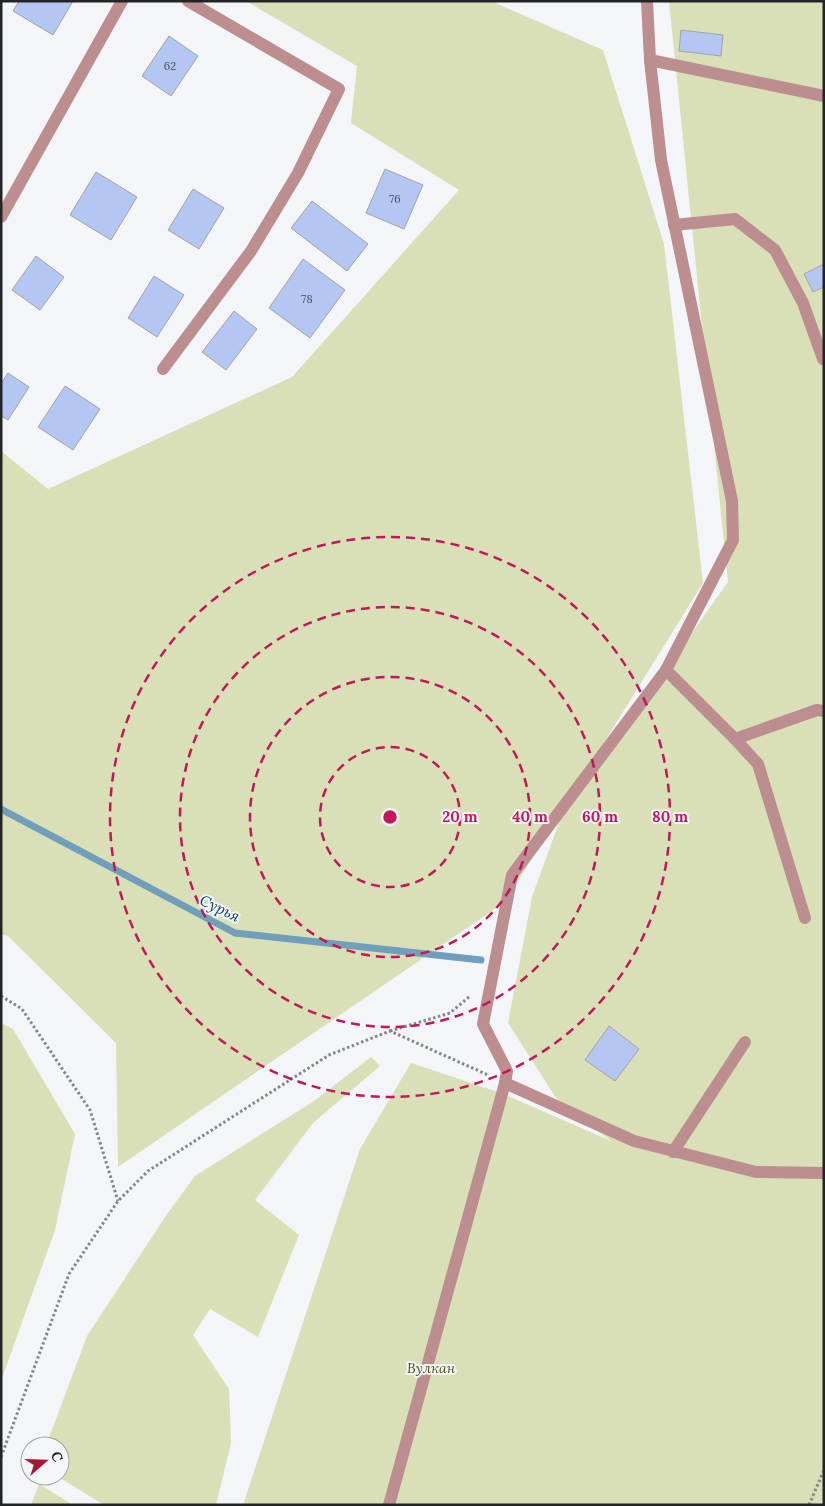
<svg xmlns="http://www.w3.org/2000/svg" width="825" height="1506" viewBox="0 0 825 1506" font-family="Lora,serif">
	<rect width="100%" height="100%" fill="#f3f5f8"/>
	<g fill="#d9dfb6">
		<path d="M 246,1 L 491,1 L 603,50 L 664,244 L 703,583 L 505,902 L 118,1167 L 116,1043 L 8,936 L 1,934 L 1,451 L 48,489 L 292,377 L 459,190 L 351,123 L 357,66 Z"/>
		<path d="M 669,1 L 824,1 L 824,1505 L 243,1505 L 360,1149 L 411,1063 L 501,1093 L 611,1141 L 556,1098 L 508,1023 L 532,897 L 561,817 L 728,582 Z"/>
		<path d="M 1,1023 L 13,1029 L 75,1134 L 55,1230 L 1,1381 Z"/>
		<path d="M 371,1057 L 380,1066 L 313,1123 L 255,1200 L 299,1235 L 258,1337 L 210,1309 L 193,1335 L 229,1389 L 231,1443 L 216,1505 L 104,1505 L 57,1476 L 60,1476 L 60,1446 L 46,1446 L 87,1336 L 167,1214 L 195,1176 L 314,1101 Z"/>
		<path d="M 39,1484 L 73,1505 L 31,1505 Z"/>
	</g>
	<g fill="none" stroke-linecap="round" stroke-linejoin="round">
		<path stroke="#709ebb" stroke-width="7" d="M 1,809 L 235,933 L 481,960"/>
	</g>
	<g fill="#b4c6f2" stroke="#a2a3a6">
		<path d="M 19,1 L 73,1 L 53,35 L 13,11 Z"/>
		<path d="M 681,30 L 723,35 L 721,56 L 679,51 Z"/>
		<path d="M 169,36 L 198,56 L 171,96 L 142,76 Z"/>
		<path d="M 385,169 L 423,185 L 404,229 L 366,213 Z"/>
		<path d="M 96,172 L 137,197 L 111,240 L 70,215 Z"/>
		<path d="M 193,189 L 224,208 L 199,249 L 168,230 Z"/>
		<path d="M 312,201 L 368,244 L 347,271 L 291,228 Z"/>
		<path d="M 36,256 L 64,277 L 40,310 L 12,290 Z"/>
		<path d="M 303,259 L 345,290 L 310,338 L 269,308 Z"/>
		<path d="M 824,264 L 824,287 L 813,292 L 804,274 Z"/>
		<path d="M 154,276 L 184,295 L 157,337 L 128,318 Z"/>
		<path d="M 234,311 L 257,329 L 226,370 L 202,352 Z"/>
		<path d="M 8,373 L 29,387 L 8,420 L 1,416 L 1,384 Z"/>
		<path d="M 65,386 L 100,409 L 73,450 L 38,427 Z"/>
		<path d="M 609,1026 L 639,1049 L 615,1081 L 585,1060 Z"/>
	</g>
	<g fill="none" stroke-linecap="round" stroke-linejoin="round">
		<g stroke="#858789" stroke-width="3" stroke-dasharray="2.5 2.5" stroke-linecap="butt">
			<path d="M 1,996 L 22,1009 L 90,1110 L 118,1201"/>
			<path d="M 390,1031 L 450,1013 L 470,996"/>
			<path d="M 1,1457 L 69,1274 L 118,1201 L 148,1171 L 329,1055 L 390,1031 L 488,1075"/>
			<path d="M 809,1505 L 824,1470"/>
		</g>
		<g stroke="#bc8e8f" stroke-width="12">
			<path d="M 650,60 L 824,96"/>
			<path d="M 1,217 L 122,1"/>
			<path d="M 674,225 L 735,219 L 775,250 L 803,303 L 823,359"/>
			<path d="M 163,369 L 251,251 L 298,173 L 339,89 L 188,1"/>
			<path d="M 666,670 L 735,739 L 817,710 L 824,711"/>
			<path d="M 735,739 L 758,764 L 805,918"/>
			<path d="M 505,1083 L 634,1141 L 756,1172 L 824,1173"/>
			<path d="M 673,1152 L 745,1042"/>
			<path d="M 389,1505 L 505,1083 L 507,1071 L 483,1024 L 512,875 L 666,670 L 733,540 L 732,501 L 661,160 L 650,60 L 647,1"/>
		</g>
	</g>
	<g fill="none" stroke="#c2185b" stroke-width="2.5" stroke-dasharray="9 6">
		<circle cx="390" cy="817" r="70"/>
		<circle cx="390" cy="817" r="140"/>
		<circle cx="390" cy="817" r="210"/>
		<circle cx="390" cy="817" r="280"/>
	</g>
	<g text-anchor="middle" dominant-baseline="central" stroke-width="4" stroke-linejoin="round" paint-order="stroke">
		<g font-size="11" fill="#474c58">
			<text x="170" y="66">62</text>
			<text x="395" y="199">76</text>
			<text x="307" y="299">78</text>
		</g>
		<g font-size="14" font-style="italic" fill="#4a4f19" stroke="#f3f5f8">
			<text x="431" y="1368">Вулкан</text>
		</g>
		<g font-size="15" font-style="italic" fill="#044360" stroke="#f3f5f8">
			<text transform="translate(220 908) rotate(26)">Сурья</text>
		</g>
	</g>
	<circle cx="390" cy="817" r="8" fill="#c2185b" stroke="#f3f5f8" stroke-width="2.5"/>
	<g font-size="15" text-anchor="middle" font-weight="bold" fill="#c2185b" stroke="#f3f5f8" stroke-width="4" stroke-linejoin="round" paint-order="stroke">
		<text x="460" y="822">20 m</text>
		<text x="530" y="822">40 m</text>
		<text x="600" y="822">60 m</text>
		<text x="670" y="822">80 m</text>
	</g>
	<rect width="825" height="1506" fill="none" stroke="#232425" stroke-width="5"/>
	<g transform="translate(45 1461) rotate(70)"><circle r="24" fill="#f3f5f8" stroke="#a0a1a4"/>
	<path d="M0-4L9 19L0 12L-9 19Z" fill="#aa1435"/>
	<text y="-8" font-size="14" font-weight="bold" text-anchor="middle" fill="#232425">С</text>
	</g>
</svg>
